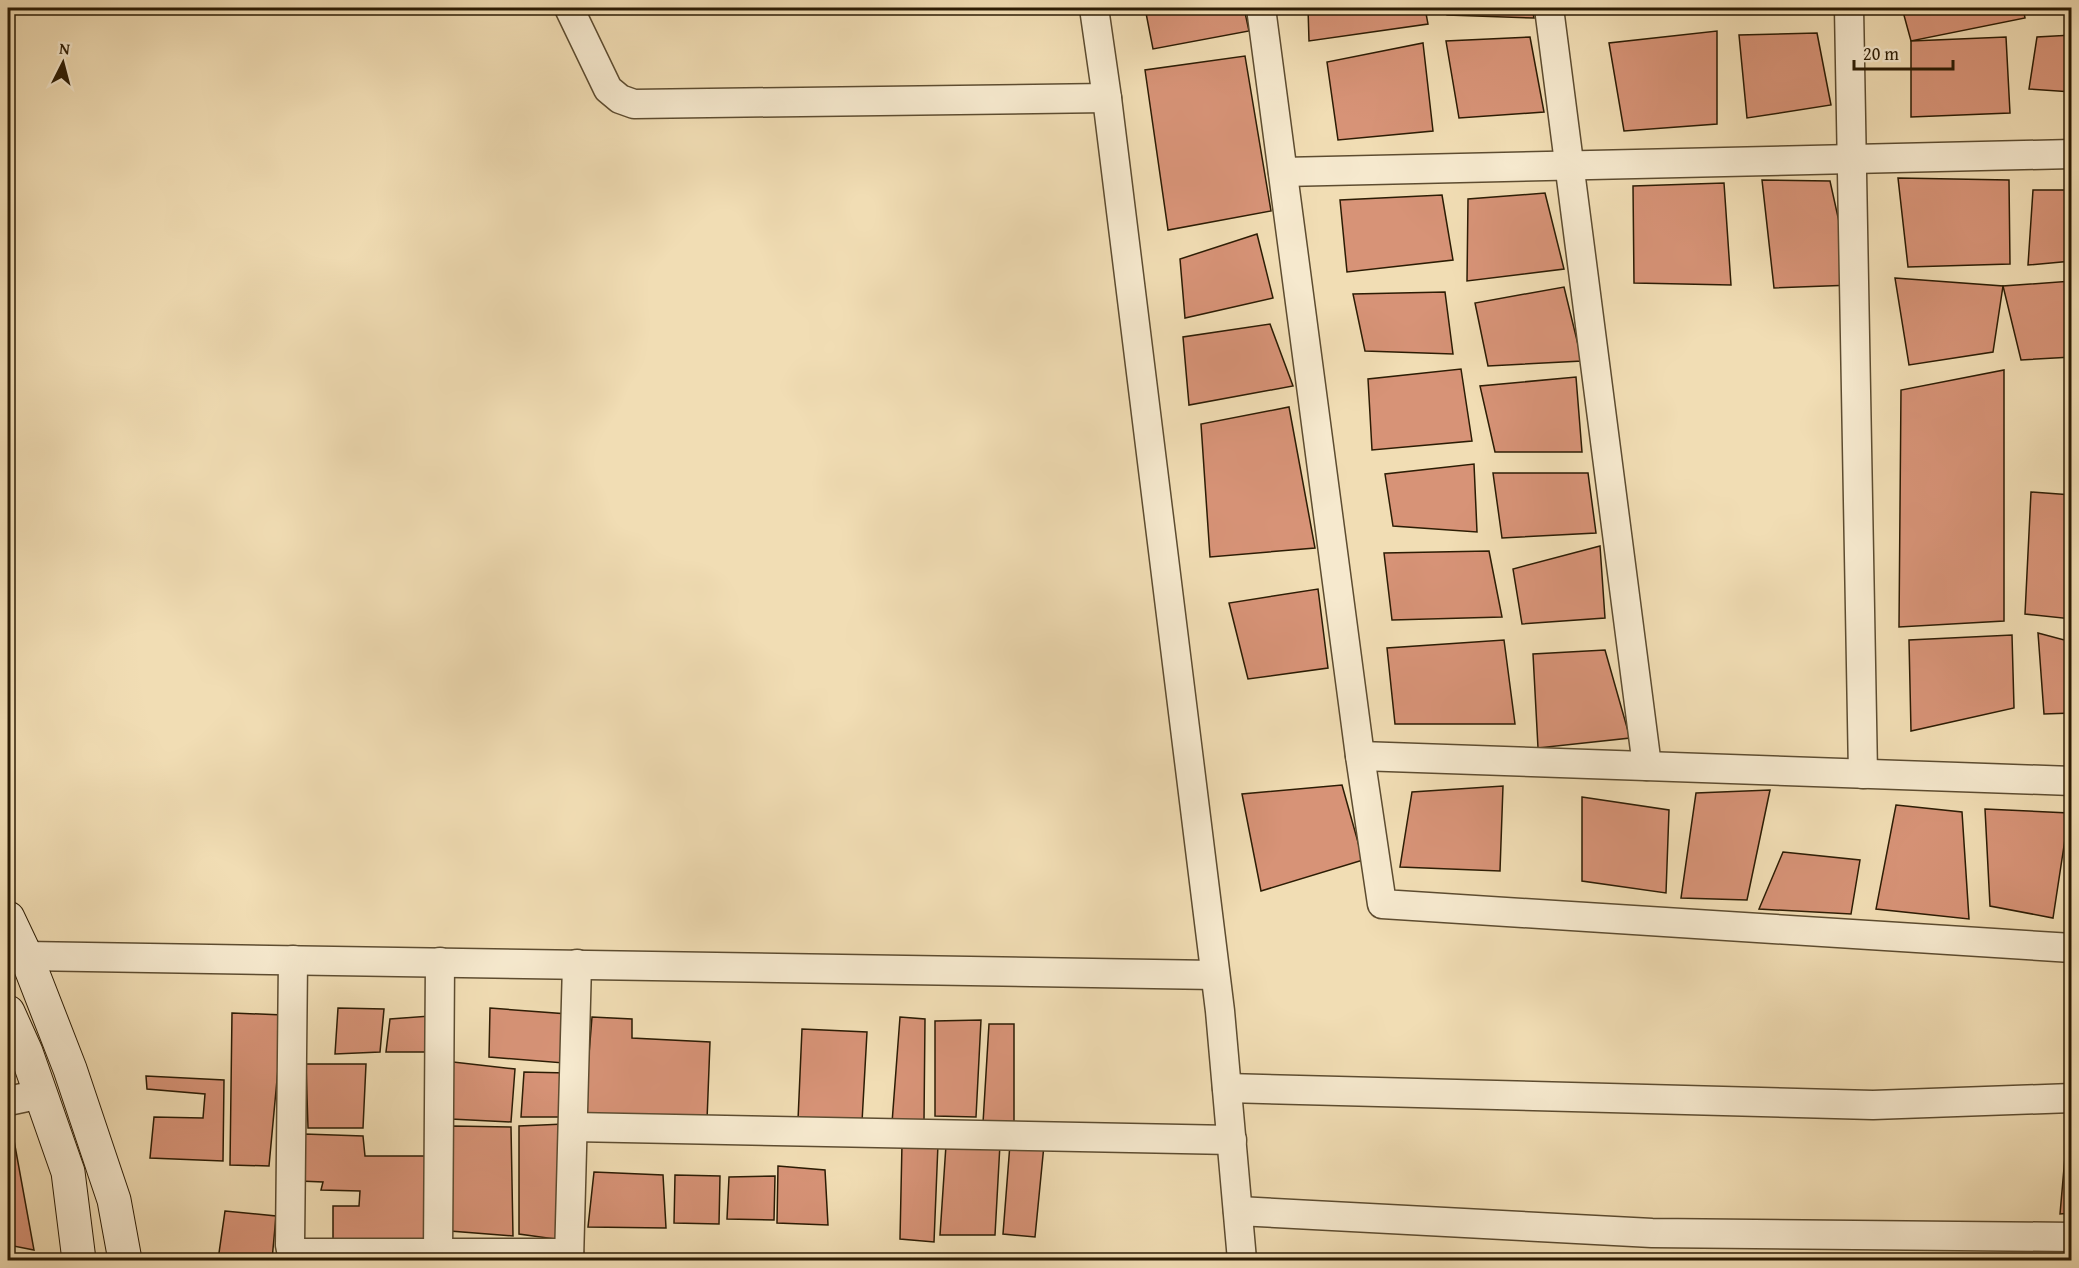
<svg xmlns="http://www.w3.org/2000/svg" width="2079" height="1268" viewBox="0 0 2079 1268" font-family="'Gentium Book Plus',serif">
	<rect width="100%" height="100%" fill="#f1ddb4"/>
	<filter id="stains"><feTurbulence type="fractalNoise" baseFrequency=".00333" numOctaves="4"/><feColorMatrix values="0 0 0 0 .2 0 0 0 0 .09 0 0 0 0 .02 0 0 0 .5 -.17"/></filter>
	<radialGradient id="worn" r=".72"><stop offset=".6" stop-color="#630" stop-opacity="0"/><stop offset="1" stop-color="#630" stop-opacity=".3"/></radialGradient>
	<g fill="#d79377" stroke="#2c1c04" stroke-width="1.5">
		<path d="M 1145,8 L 1244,8 L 1249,31 L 1153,49 Z"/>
		<path d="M 1308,8 L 1425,8 L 1428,24 L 1309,41 Z"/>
		<path d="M 1445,8 L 1532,8 L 1534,18 L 1447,15 Z"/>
		<path d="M 1596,8 L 1826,8 L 1826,11 L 1598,13 Z"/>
		<path d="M 1902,8 L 2023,8 L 2025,18 L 1911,41 Z"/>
		<path d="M 1717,31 L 1717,124 L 1624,131 L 1609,43 Z"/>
		<path d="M 1817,33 L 1831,105 L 1747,118 L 1739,35 Z"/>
		<path d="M 2072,35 L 2072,92 L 2029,89 L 2037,37 Z"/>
		<path d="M 1530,37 L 1544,112 L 1459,118 L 1446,41 Z"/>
		<path d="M 2006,37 L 2010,113 L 1911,117 L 1911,41 Z"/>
		<path d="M 1423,43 L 1433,131 L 1338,140 L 1327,62 Z"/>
		<path d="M 1245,56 L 1271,211 L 1168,230 L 1145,70 Z"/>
		<path d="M 1898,178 L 2009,180 L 2010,264 L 1908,267 Z"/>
		<path d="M 1762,180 L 1830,181 L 1853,285 L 1774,288 Z"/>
		<path d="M 1724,183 L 1731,285 L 1634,283 L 1633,186 Z"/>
		<path d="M 2033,190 L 2072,190 L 2072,261 L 2028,265 Z"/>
		<path d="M 1545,193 L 1564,269 L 1467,281 L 1468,199 Z"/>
		<path d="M 1442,195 L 1453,260 L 1347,272 L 1340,200 Z"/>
		<path d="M 1257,234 L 1273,298 L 1185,318 L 1180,259 Z"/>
		<path d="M 1895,278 L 2003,286 L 1993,352 L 1909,365 Z"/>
		<path d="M 2072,281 L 2072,357 L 2021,360 L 2003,286 Z"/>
		<path d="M 1564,287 L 1582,361 L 1488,366 L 1475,303 Z"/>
		<path d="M 1445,292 L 1453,354 L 1365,351 L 1353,294 Z"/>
		<path d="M 1270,324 L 1293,386 L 1189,405 L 1183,337 Z"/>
		<path d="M 1461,369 L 1472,441 L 1372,450 L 1368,379 Z"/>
		<path d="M 2004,370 L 2004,621 L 1899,627 L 1901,390 Z"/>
		<path d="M 1576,377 L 1582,452 L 1495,452 L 1480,386 Z"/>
		<path d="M 1289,407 L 1315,548 L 1210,557 L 1201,424 Z"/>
		<path d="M 1474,464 L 1477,532 L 1393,526 L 1385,474 Z"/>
		<path d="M 1493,473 L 1588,473 L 1596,533 L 1502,538 Z"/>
		<path d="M 2031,492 L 2072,495 L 2072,619 L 2025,614 Z"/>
		<path d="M 1600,546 L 1605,618 L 1522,624 L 1513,569 Z"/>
		<path d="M 1489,551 L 1502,617 L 1392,620 L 1384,553 Z"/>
		<path d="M 1318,589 L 1328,668 L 1248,679 L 1229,603 Z"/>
		<path d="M 2038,633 L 2072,642 L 2072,713 L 2044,714 Z"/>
		<path d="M 2012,635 L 2014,708 L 1911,731 L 1909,640 Z"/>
		<path d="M 1504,640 L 1515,724 L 1395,724 L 1387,648 Z"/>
		<path d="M 1605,650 L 1630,738 L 1538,748 L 1533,654 Z"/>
		<path d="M 1342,785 L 1363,860 L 1261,891 L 1242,794 Z"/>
		<path d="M 1503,786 L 1500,871 L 1400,867 L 1412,792 Z"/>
		<path d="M 1770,790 L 1747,900 L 1681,898 L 1696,793 Z"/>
		<path d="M 1582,797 L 1669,810 L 1666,893 L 1582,881 Z"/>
		<path d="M 1896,805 L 1962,812 L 1969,919 L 1876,909 Z"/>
		<path d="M 1985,809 L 2069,813 L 2053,918 L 1990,906 Z"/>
		<path d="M 1783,852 L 1860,860 L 1851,914 L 1759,909 Z"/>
		<path d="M 338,1008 L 384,1009 L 380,1052 L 335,1054 Z"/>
		<path d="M 490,1008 L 568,1014 L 564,1063 L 489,1057 Z"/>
		<path d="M 232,1013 L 283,1015 L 269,1166 L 230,1165 Z"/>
		<path d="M 430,1016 L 429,1052 L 386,1052 L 390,1019 Z"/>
		<path d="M 592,1017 L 632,1019 L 632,1038 L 710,1042 L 707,1120 L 584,1116 Z"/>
		<path d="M 900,1017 L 925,1019 L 924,1121 L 892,1123 Z"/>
		<path d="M 981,1020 L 976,1117 L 935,1116 L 935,1021 Z"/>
		<path d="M 989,1024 L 1014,1024 L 1014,1124 L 983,1123 Z"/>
		<path d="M 802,1029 L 867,1032 L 862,1122 L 798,1120 Z"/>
		<path d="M 453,1062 L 515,1069 L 511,1122 L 451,1119 Z"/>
		<path d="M 306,1064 L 366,1064 L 363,1128 L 308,1128 Z"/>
		<path d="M 524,1072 L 567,1073 L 562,1117 L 521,1117 Z"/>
		<path d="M 146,1076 L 224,1080 L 223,1161 L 150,1158 L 154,1117 L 203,1118 L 205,1094 L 147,1089 Z"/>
		<path d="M 2069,1111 L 2072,1111 L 2072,1213 L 2060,1214 Z"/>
		<path d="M 11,1124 L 34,1250 L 8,1245 L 8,1125 Z"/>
		<path d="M 564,1124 L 562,1240 L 519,1234 L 519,1126 Z"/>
		<path d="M 453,1126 L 511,1127 L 513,1236 L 450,1231 Z"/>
		<path d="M 304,1134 L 363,1136 L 365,1156 L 427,1156 L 428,1244 L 333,1246 L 333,1206 L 359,1206 L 360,1191 L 321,1190 L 323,1182 L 299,1181 Z"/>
		<path d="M 902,1143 L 938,1144 L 934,1242 L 900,1239 Z"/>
		<path d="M 1000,1144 L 995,1235 L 940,1235 L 946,1145 Z"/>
		<path d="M 1010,1144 L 1044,1145 L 1035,1237 L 1003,1234 Z"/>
		<path d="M 778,1166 L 825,1170 L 828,1225 L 777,1223 Z"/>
		<path d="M 594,1172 L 663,1175 L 666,1228 L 588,1227 Z"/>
		<path d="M 675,1175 L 720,1176 L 719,1224 L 674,1223 Z"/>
		<path d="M 775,1176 L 774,1220 L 727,1219 L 729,1177 Z"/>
		<path d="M 225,1211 L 276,1216 L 272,1260 L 218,1260 Z"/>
	</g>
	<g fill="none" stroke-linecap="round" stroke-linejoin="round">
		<defs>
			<g id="minor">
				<path d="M 569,8 L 608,89 L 620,99 L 634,104 L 1107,98"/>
				<path d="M 1094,8 L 1107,98 L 1220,1011 L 1242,1260"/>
				<path d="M 1261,8 L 1360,756 L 1382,904 L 2072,948"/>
				<path d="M 1549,8 L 1647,766"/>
				<path d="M 1849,8 L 1863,774"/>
				<path d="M 1283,172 L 2072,154"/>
				<path d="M 1360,756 L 2072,781"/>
				<path d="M 26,956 L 1215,975"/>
				<path d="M 293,960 L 290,1245 L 291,1250 L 296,1253 L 438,1253"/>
				<path d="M 440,962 L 438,1253 L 569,1253"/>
				<path d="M 1227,1088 L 1873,1105 L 2072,1098"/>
				<path d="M 8,1101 L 41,1094"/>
				<path d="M 573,1127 L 1232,1140"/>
				<path d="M 1238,1211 L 1652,1233 L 2072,1237"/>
				<path d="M 569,1260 L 577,964"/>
			</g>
			<g id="secondary">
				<path d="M 8,918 L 26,956 L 70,1069 L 114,1200 L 125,1260"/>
				<path d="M 8,1012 L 26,1052 L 68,1172 L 79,1260"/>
			</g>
		</defs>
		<use href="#minor" stroke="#5d4c30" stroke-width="31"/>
		<use href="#secondary" stroke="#2c1c04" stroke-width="35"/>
		<use href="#minor" stroke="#f6e9ce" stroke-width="28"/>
		<use href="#secondary" stroke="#f6e9ce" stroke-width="33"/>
	</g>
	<rect width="2079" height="1268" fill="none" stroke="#f1ddb4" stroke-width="30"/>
	<rect x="9" y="9" width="2061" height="1250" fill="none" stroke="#2c1c04" stroke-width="3"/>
	<rect x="15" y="15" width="2049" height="1238" fill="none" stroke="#2c1c04" stroke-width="1.5"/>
	<g transform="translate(63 63) rotate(6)" stroke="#f6e9ce" stroke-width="4.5" paint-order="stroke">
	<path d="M0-4.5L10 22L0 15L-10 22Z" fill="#2c1c04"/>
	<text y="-9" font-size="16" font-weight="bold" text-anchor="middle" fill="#2c1c04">N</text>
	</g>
	<path d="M1854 60v9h99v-9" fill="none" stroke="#2c1c04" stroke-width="3"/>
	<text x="1863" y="60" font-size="18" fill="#2c1c04" stroke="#f6e9ce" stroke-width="4.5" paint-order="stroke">20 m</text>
	<rect width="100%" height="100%" filter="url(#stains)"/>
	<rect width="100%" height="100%" fill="url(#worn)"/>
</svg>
